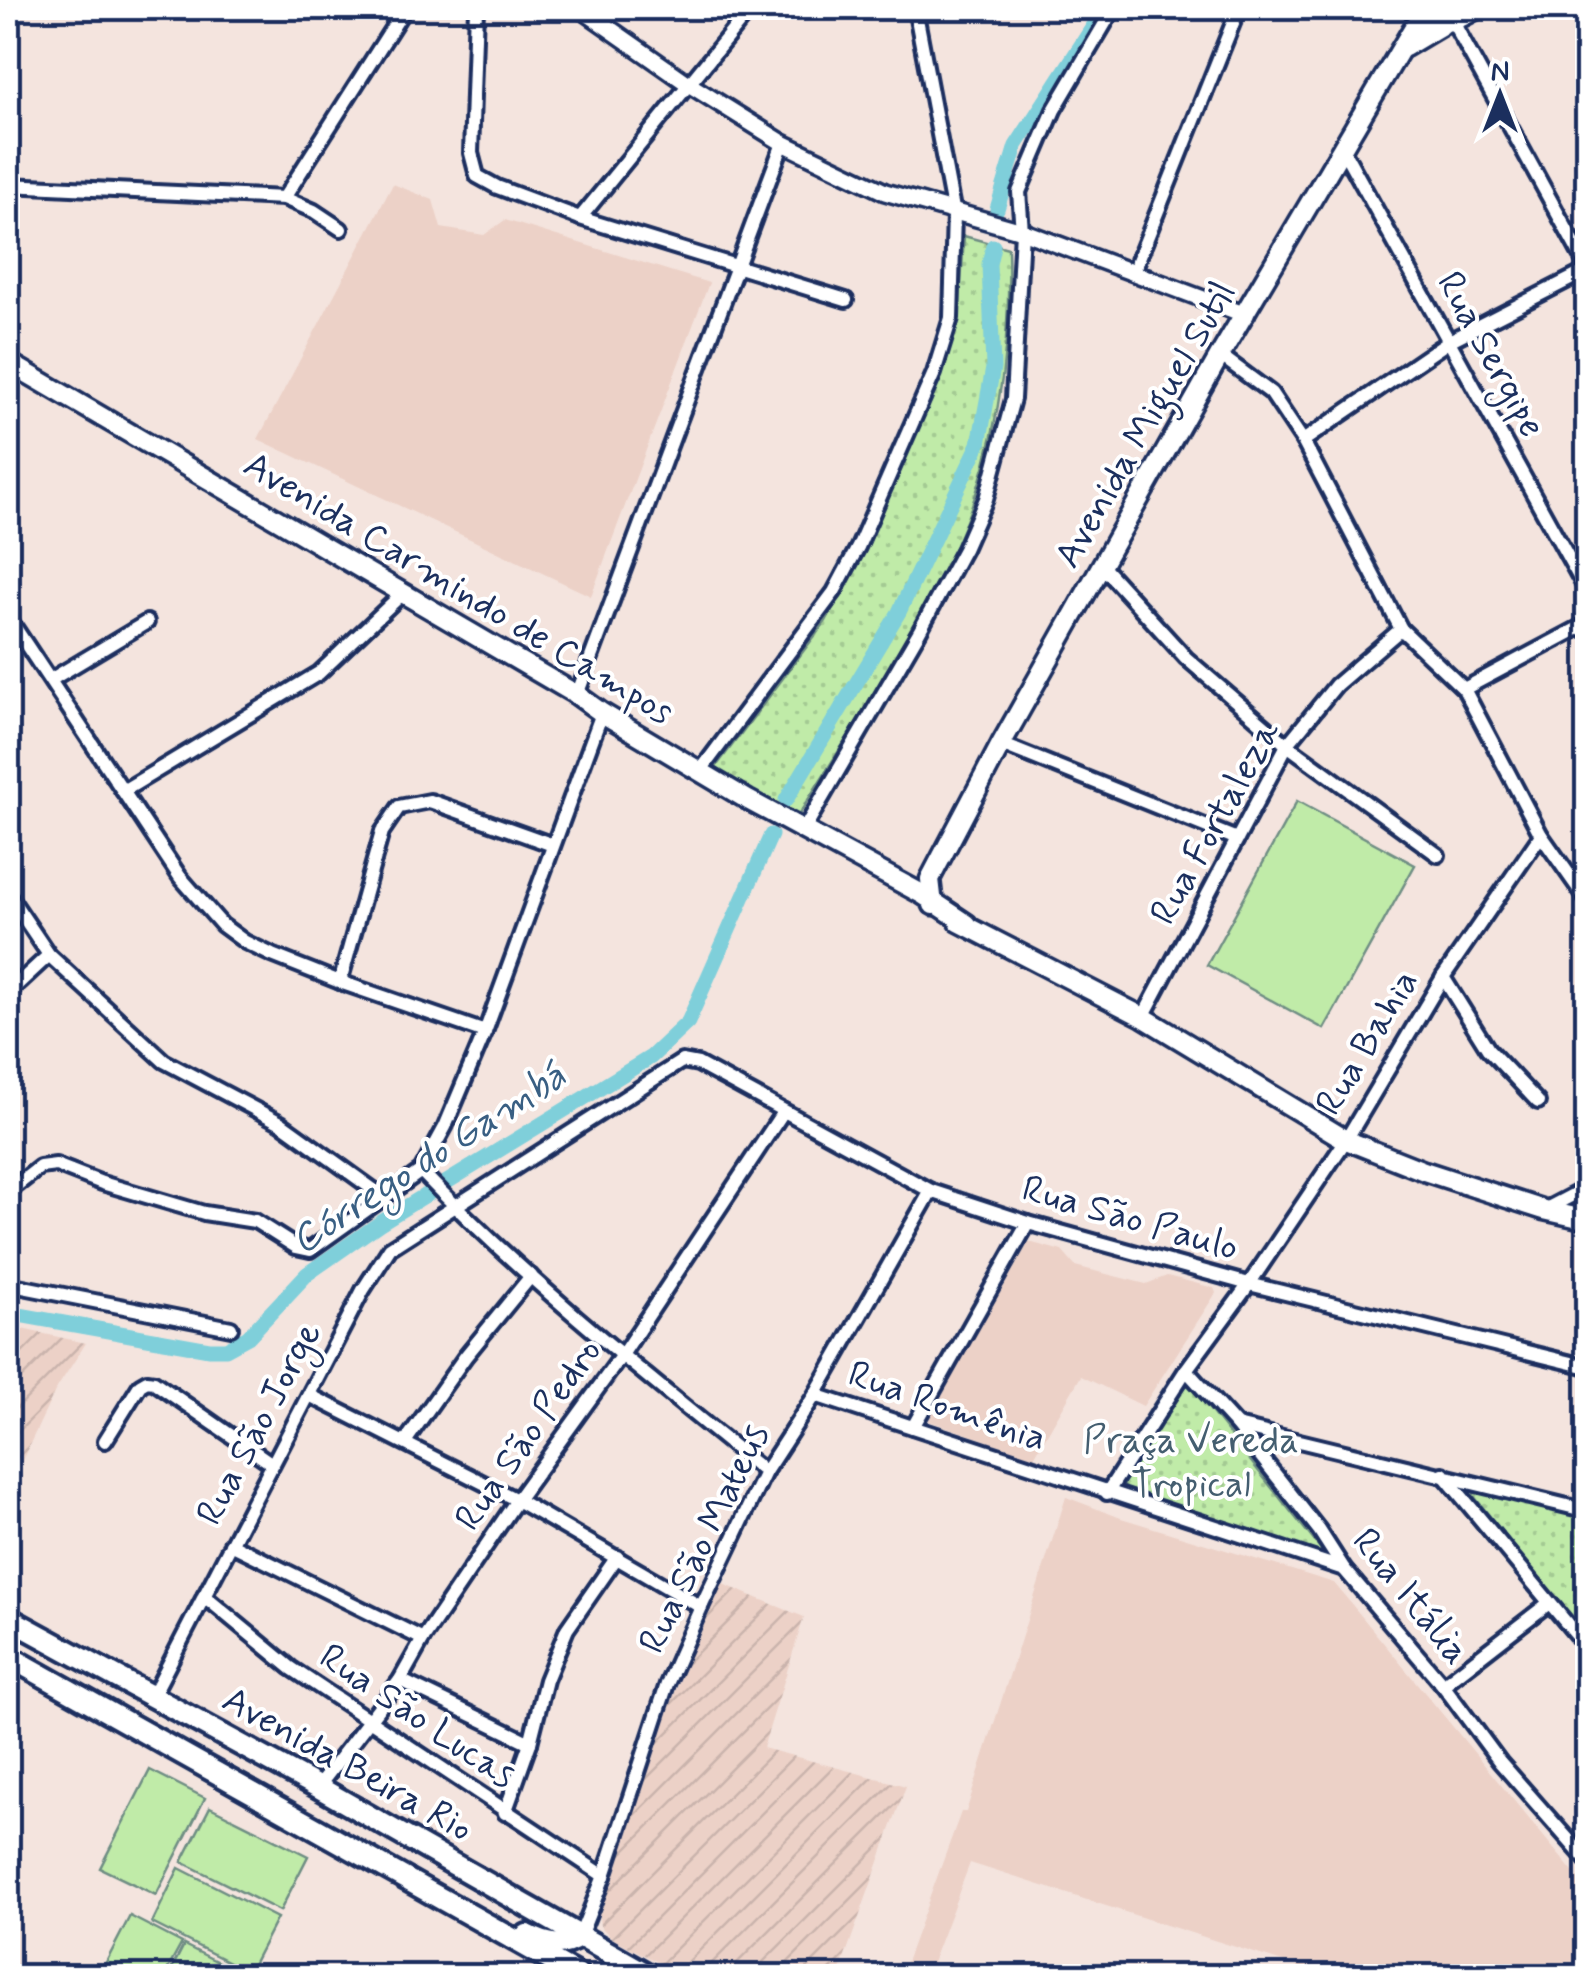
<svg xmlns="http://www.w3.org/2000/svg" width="1595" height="1984" viewBox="0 0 1595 1984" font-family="Mynerve,sans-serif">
	<defs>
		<pattern id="industrial-furrows" width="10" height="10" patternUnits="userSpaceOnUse" patternTransform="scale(2.5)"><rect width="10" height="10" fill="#ecd1c7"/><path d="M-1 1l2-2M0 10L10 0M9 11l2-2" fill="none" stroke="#cab4ad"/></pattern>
		<pattern id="park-dots" width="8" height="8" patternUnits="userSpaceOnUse" patternTransform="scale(2.5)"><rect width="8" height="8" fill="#c0eba8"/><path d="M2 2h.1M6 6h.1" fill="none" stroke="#a4ca93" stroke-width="1.8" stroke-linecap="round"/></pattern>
	</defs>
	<rect width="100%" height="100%" fill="#f4e4de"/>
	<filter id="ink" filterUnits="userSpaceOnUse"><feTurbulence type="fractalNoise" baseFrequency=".01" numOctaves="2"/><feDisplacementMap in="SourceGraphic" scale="20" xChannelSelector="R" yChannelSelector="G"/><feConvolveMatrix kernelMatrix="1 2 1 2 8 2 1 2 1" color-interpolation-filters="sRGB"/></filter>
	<g filter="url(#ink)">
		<g fill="#ecd1c7">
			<path d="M 393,184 L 433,200 L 441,228 L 484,235 L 505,220 L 709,283 L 591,596 L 258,439 Z"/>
			<path d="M 1029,1242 L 1062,1251 L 1075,1266 L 1146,1284 L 1167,1276 L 1214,1288 L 1216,1293 L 1143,1406 L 1081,1376 L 1034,1457 L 929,1421 L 929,1416 Z"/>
			<path d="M 1066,1497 L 1121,1518 L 1334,1583 L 1587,1889 L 1587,1976 L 1327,1976 L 970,1863 L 927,1976 L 901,1976 L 961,1812 L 966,1812 Z"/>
		</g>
		<g fill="url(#industrial-furrows)">
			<path d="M 8,1326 L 86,1343 L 55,1391 L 8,1490 Z"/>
			<path d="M 718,1582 L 804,1617 L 763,1748 L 906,1786 L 838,1976 L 684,1976 L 612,1938 L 600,1926 L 598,1909 L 665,1718 Z"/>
		</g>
		<g fill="#c0eba8" stroke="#6e8d83" stroke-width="2.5">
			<path d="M 1297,801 L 1415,865 L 1324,1029 L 1207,965 Z"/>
			<path d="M 150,1770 L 205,1798 L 156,1895 L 100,1868 Z"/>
			<path d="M 210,1807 L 308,1856 L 280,1911 L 182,1862 Z"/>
			<path d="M 179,1868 L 277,1918 L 249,1972 L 152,1923 Z"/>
			<path d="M 130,1916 L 182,1943 L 164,1976 L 99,1976 Z"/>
			<path d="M 184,1945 L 236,1971 L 233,1976 L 168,1976 Z"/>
		</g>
		<g fill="url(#park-dots)" stroke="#6e8d83" stroke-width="2.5">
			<path d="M 964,236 L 1008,248 C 1011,348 998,452 956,545 C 913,641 850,731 795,821 L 715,768 L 826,621 L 861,557 L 940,376 L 959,318 Z"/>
			<path d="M 1188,1385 L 1194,1390 L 1327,1557 L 1125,1491 L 1123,1481 L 1181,1388 Z"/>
			<path d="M 1478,1488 L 1587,1516 L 1587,1639 L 1473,1495 Z"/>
		</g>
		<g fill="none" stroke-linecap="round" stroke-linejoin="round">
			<g stroke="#7fcfda" stroke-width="15">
				<path d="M 997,209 L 1016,146 L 1105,8"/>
				<path d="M 786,800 L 899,612 L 979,444 L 993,368 L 989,264 L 993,246"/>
				<path d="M 8,1313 L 209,1349 L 226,1349 L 248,1337 L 307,1274 L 380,1223 L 651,1057 L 688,1022 L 771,835"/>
			</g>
			<defs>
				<g id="minor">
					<path d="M 476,8 L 471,153 L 477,176 L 497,187 L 580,218 L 846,300"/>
					<path d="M 1454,24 L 1588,269"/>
					<path d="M 1341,146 L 1588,593"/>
					<path d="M 8,185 L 284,198 L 314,211 L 341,229"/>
					<path d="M 284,198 L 405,8"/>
					<path d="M 580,218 L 751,8"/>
					<path d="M 1133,273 L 1239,8"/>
					<path d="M 1220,355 L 1271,393 L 1303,441 L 1401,629 L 1464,689 L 1541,835 L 1588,902"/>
					<path d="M 1303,441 L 1449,341 L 1588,270"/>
					<path d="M 1103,567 L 1186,658 L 1287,745 L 1438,855"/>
					<path d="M 8,617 L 180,877 L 222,925 L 245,942 L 272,955 L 340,982 L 485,1032"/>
					<path d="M 52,679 L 147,622"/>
					<path d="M 1464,689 L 1588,623"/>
					<path d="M 577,695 L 783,143"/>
					<path d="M 1001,744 L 1237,839"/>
					<path d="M 701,770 L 834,592 L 858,547 L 934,373 L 951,318 L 954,214 L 915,8"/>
					<path d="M 123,791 L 319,673 L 403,593"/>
					<path d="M 803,831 L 919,632 L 964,549 L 986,499 L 1013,399 L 1022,231 L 1019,192 L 1054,110 L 1114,8"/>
					<path d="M 8,894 L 49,955 L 164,1061 L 281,1123 L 385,1198"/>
					<path d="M 1443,977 L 1488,1049 L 1538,1102"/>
					<path d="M 340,982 L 382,832 L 399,807 L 430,801 L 553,845"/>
					<path d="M 8,993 L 49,955"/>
					<path d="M 1143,1017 L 1287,745 L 1336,685 L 1401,629"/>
					<path d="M 421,1171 C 526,1281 647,1376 765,1472"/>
					<path d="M 8,1192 L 40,1167 L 56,1165 L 102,1183 L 204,1213 L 255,1221 L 296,1247 L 310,1250 L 421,1171 L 445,1127 L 485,1032 L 602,713"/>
					<path d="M 1544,1210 L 1588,1187"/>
					<path d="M 8,1284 L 231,1328"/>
					<path d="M 1186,1370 L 1237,1426 L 1319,1530 L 1344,1569 L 1443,1685 L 1500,1762 L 1588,1862"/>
					<path d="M 309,1395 L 517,1500 L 701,1607"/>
					<path d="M 815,1395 L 1344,1569"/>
					<path d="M 1237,1426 L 1588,1511"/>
					<path d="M 913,1427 L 1028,1223"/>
					<path d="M 105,1441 L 140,1385 L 147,1381 L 154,1382 L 272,1464"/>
					<path d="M 405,1442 L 465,1357 L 531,1276"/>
					<path d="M 1443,1474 L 1588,1649"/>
					<path d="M 1107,1493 L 1186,1370 L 1249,1284 L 1346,1140 L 1443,977 L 1541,835"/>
					<path d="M 231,1544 L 423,1639"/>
					<path d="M 204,1596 L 291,1668 L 604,1876"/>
					<path d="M 400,1680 L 530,1743"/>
					<path d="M 1443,1685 L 1549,1603"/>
					<path d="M 152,1697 L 363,1290 L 390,1248 L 682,1061 L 698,1064 L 931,1191 L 1028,1223 L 1249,1284 L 1588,1367"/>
					<path d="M 318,1787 L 400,1680 L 423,1639 L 517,1500 L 622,1355 L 783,1112"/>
					<path d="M 505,1813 L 530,1743 L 546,1680 L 567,1629 L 617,1557"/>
					<path d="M 580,1936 L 604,1876 L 667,1684 L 701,1607 L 765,1472 L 815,1395 L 931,1191"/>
				</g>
				<g id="tertiary">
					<path d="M 580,8 L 690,85 L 783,143 L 885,192 L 1022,231 L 1246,315"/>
					<path d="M 1409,8 C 1439,31 1450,26 1481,8"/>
				</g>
				<g id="secondary">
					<path d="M 1405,47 L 1442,25"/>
					<path d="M 8,362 L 577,695 L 602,713 L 748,800 L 922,894 L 967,924"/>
					<path d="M 933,905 L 930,879 L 1001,744 L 1220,355 L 1425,8"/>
					<path d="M 959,922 L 1143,1017 L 1346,1140 L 1424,1171 L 1544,1210 L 1588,1220"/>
				</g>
				<g id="primary">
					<path d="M 8,1618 L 318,1787 L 650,1976"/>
					<path d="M 8,1656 L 579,1976"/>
					<path d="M 527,1935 C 547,1945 561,1949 580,1936"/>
				</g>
			</defs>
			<use href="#minor" stroke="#1b2f5e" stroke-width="20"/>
			<use href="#tertiary" stroke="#1b2f5e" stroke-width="22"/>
			<use href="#secondary" stroke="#1b2f5e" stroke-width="25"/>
			<use href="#primary" stroke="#1b2f5e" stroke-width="28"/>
			<use href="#minor" stroke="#fff" stroke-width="12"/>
			<use href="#tertiary" stroke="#fff" stroke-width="15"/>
			<use href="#secondary" stroke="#fff" stroke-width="18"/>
			<use href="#primary" stroke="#fff" stroke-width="20"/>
		</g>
	</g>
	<g text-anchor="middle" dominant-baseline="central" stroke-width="8" stroke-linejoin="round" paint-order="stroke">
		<g font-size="38" fill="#1b2f5e" stroke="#fff">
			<text transform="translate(1490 355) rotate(61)">Rua Sergipe</text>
			<text transform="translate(1146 425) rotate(-60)">Avenida Miguel Sutil</text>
			<text transform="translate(458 589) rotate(31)">Avenida Carmindo de Campos</text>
			<text transform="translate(1216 823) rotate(-61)">Rua Fortaleza</text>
			<text transform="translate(1368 1043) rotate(-59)">Rua Bahia</text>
			<text transform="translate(1130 1219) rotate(16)">Rua São Paulo</text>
			<text transform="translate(947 1407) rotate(19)">Rua Romênia</text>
			<text transform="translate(260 1424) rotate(-62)">Rua São Jorge</text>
			<text transform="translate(529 1435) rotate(-55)">Rua São Pedro</text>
			<text transform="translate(705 1539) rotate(-64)">Rua São Mateus</text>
			<text transform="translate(1410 1597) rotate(51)">Rua Itália</text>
			<text transform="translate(417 1717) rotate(34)">Rua São Lucas</text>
			<text transform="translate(347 1765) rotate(29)">Avenida Beira Rio</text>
		</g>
		<g font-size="38" fill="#445e70" stroke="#fff">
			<text x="1191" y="1441">Praça Vereda<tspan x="1191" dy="44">Tropical</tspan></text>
		</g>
		<g font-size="40" font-style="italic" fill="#395f83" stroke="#fff">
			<text transform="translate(429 1159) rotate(-33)">Córrego do Gambá</text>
		</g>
	</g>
	<rect width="1595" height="1984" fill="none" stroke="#fff" stroke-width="40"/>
	<rect x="20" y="20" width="1555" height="1944" fill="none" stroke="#1b2f5e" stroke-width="4" filter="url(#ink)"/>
	<g transform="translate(1500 95)" stroke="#ffffff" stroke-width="8" paint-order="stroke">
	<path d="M0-8L18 38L0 25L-18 38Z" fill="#1b2f5e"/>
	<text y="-15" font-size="28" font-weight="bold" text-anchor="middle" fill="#1b2f5e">N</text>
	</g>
</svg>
